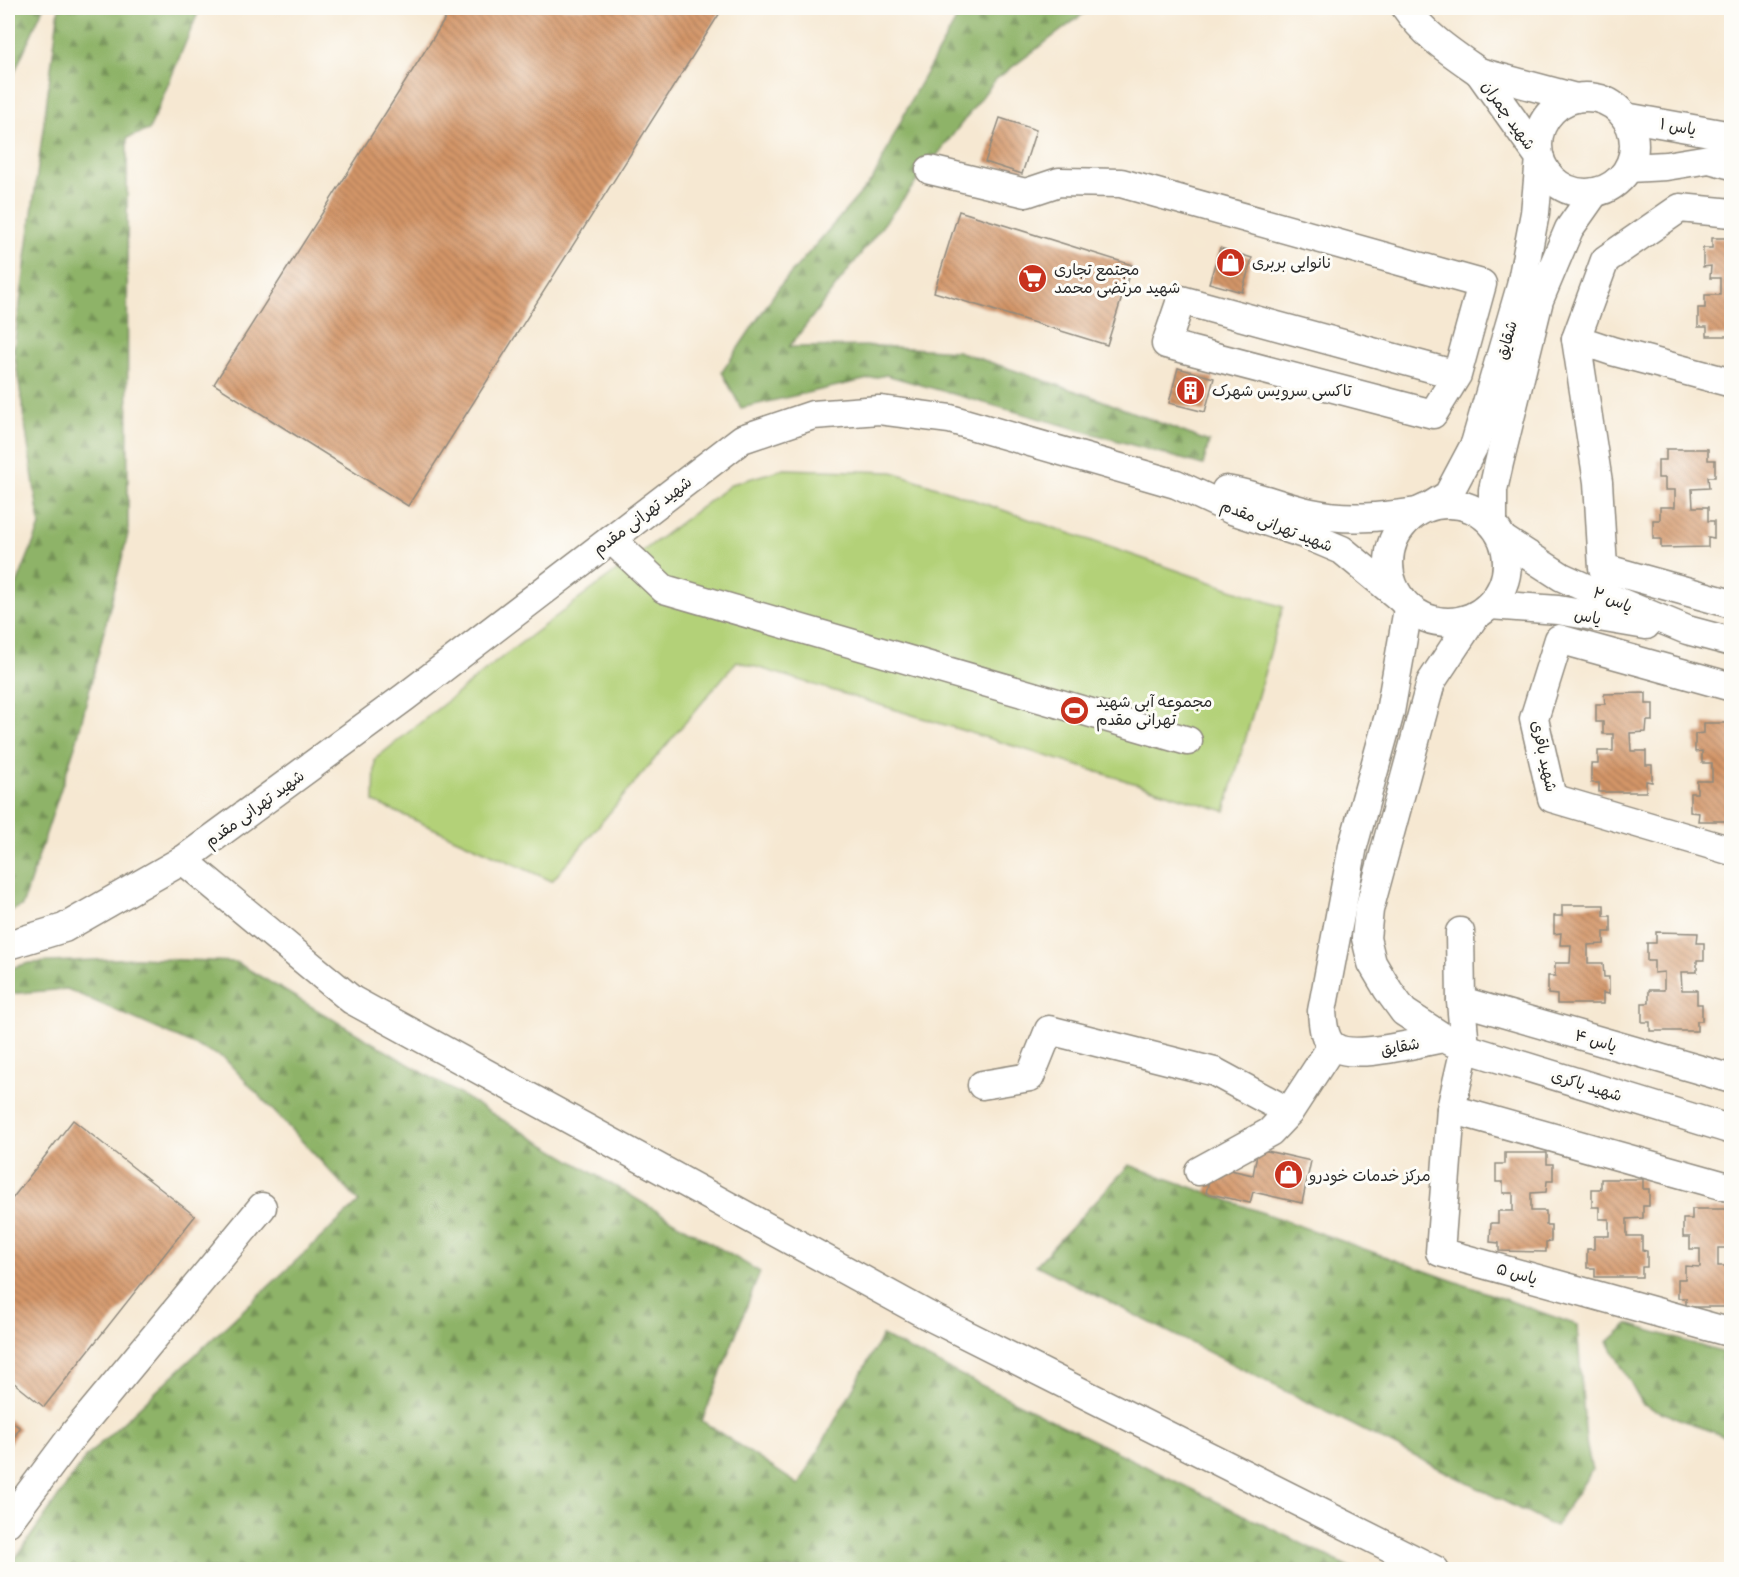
<svg xmlns="http://www.w3.org/2000/svg" width="1739" height="1577" viewBox="0 0 1739 1577" font-family="Delius,'Playpen Sans Arabic',sans-serif">
	<defs>
		<pattern id="forest-firs" width="22" height="20" patternUnits="userSpaceOnUse" patternTransform="scale(1.5)"><rect width="22" height="20" fill="#8eb368"/><path d="M5 1l3.5 6h-7zM16 11l3.5 6h-7z" fill="#749256"/></pattern>
		<pattern id="building-back-hatch" width="6" height="6" patternUnits="userSpaceOnUse" patternTransform="scale(1.5)"><rect width="6" height="6" fill="#d39568"/><path d="M-1 5l2 2M0 0l6 6M5-1l2 2" fill="none" stroke="#ab7a56"/></pattern>
	</defs>
	<rect width="100%" height="100%" fill="#fdfcf7"/>
	<filter id="ink" filterUnits="userSpaceOnUse"><feTurbulence type="fractalNoise" baseFrequency=".0167" numOctaves="2"/><feDisplacementMap in="SourceGraphic" scale="12" xChannelSelector="R" yChannelSelector="G"/><feConvolveMatrix kernelMatrix="1 2 1 2 8 2 1 2 1" color-interpolation-filters="sRGB"/></filter>
	<filter id="wash" filterUnits="userSpaceOnUse"><feTurbulence type="fractalNoise" baseFrequency=".008" numOctaves="4" result="noise"/><feDisplacementMap in="SourceGraphic" scale="24" xChannelSelector="R" yChannelSelector="G"/><feGaussianBlur stdDeviation="1.35" result="paint"/><feColorMatrix in="noise" values="0 0 0 0 0 0 0 0 0 0 0 0 0 0 0 0 0 1.4 0 .05"/><feComposite in="paint" operator="in"/></filter>
	<g filter="url(#wash)">
		<rect width="100%" height="100%" fill="#f6e8d2"/>
		<g fill="url(#forest-firs)" stroke="#5c6f4a" stroke-width="1.5">
			<path d="M 8,8 L 43,8 L 8,87 Z"/>
			<path d="M 59,8 L 200,8 L 149,130 L 127,138 L 128,534 L 77,740 L 22,906 L 8,912 L 8,607 L 40,526 L 14,349 Z"/>
			<path d="M 963,8 L 1091,8 L 995,80 L 789,347 L 878,346 L 957,351 L 1093,397 L 1209,442 L 1203,465 L 886,375 L 741,408 L 722,372 L 779,287 L 873,179 L 914,94 Z"/>
			<path d="M 136,958 L 236,962 L 760,1272 L 702,1421 L 799,1485 L 882,1336 L 1353,1569 L 8,1569 L 86,1457 L 359,1202 L 224,1058 L 67,989 L 8,994 L 8,969 L 29,963 Z"/>
			<path d="M 1129,1165 L 1577,1325 L 1586,1443 L 1592,1470 L 1555,1527 L 1036,1265 Z"/>
			<path d="M 1628,1324 L 1731,1355 L 1731,1439 L 1643,1405 L 1608,1342 Z"/>
		</g>
		<path fill="#b3d178" stroke="#6f7e52" stroke-width="1.5" d="M 783,469 L 893,472 L 1283,607 L 1225,811 L 737,661 L 552,881 L 374,802 L 375,759 L 501,658 L 732,484 Z"/>
		<g id="blocks">
			<g fill="url(#building-back-hatch)">
				<path d="M 452,8 L 723,8 L 408,506 L 214,384 Z"/>
				<path d="M 1000,118 L 1036,130 L 1022,174 L 985,162 Z"/>
				<path d="M 959,211 L 1132,265 L 1107,345 L 934,292 Z"/>
				<path d="M 1712,238 L 1732,238 L 1732,336 L 1707,336 L 1707,327 L 1698,327 L 1698,308 L 1705,308 L 1705,295 L 1720,295 L 1720,278 L 1710,278 L 1711,266 L 1703,267 L 1703,248 L 1712,248 Z"/>
				<path d="M 1220,248 L 1252,258 L 1242,292 L 1209,283 Z"/>
				<path d="M 1178,368 L 1214,378 L 1205,412 L 1169,403 Z"/>
				<path d="M 1666,449 L 1708,449 L 1708,460 L 1715,460 L 1715,477 L 1708,477 L 1709,488 L 1692,489 L 1693,507 L 1708,507 L 1708,521 L 1714,521 L 1714,538 L 1708,537 L 1708,547 L 1661,548 L 1661,539 L 1653,539 L 1653,520 L 1660,520 L 1660,507 L 1675,507 L 1675,490 L 1665,490 L 1665,478 L 1658,478 L 1658,460 L 1666,460 Z"/>
				<path d="M 1646,693 L 1646,704 L 1653,704 L 1653,721 L 1647,721 L 1646,732 L 1630,733 L 1631,751 L 1646,751 L 1646,765 L 1652,765 L 1652,782 L 1646,781 L 1646,792 L 1599,792 L 1599,783 L 1591,783 L 1591,764 L 1598,764 L 1598,751 L 1613,751 L 1613,734 L 1603,734 L 1603,722 L 1596,722 L 1596,704 L 1605,704 L 1604,694 Z"/>
				<path d="M 1704,723 L 1732,723 L 1732,762 L 1730,763 L 1732,821 L 1698,821 L 1699,813 L 1690,812 L 1690,793 L 1697,793 L 1697,781 L 1712,781 L 1712,763 L 1702,763 L 1702,751 L 1695,752 L 1695,734 L 1704,733 Z"/>
				<path d="M 1562,905 L 1604,905 L 1604,916 L 1611,916 L 1611,932 L 1604,932 L 1604,944 L 1588,945 L 1588,963 L 1603,963 L 1604,977 L 1609,977 L 1609,994 L 1603,993 L 1603,1004 L 1557,1004 L 1557,995 L 1548,994 L 1548,976 L 1555,976 L 1555,963 L 1570,963 L 1571,945 L 1560,945 L 1561,933 L 1554,934 L 1554,916 L 1562,916 Z"/>
				<path d="M 1656,932 L 1698,933 L 1697,943 L 1704,943 L 1704,960 L 1697,960 L 1697,972 L 1681,972 L 1682,990 L 1697,990 L 1697,1004 L 1702,1004 L 1702,1021 L 1697,1021 L 1697,1031 L 1650,1031 L 1650,1022 L 1642,1022 L 1642,1003 L 1649,1003 L 1649,990 L 1664,990 L 1664,972 L 1654,973 L 1654,961 L 1647,961 L 1647,943 L 1656,943 Z"/>
				<path d="M 73,1120 L 195,1216 L 44,1407 L 8,1378 L 8,1204 Z"/>
				<path d="M 1258,1149 L 1311,1161 L 1302,1203 L 1253,1192 L 1250,1203 L 1206,1193 L 1212,1166 L 1253,1175 Z"/>
				<path d="M 1505,1153 L 1547,1153 L 1547,1164 L 1553,1164 L 1553,1181 L 1547,1181 L 1546,1192 L 1531,1193 L 1531,1211 L 1546,1211 L 1546,1225 L 1551,1225 L 1551,1241 L 1546,1242 L 1546,1252 L 1499,1251 L 1499,1243 L 1490,1242 L 1491,1223 L 1498,1223 L 1498,1211 L 1513,1211 L 1513,1193 L 1503,1193 L 1503,1182 L 1496,1182 L 1496,1164 L 1505,1164 Z"/>
				<path d="M 1601,1179 L 1643,1179 L 1643,1189 L 1649,1189 L 1649,1206 L 1643,1206 L 1643,1218 L 1627,1219 L 1627,1236 L 1642,1236 L 1642,1250 L 1647,1251 L 1647,1267 L 1642,1267 L 1642,1277 L 1595,1277 L 1595,1268 L 1587,1268 L 1587,1249 L 1594,1249 L 1594,1236 L 1609,1236 L 1609,1219 L 1599,1219 L 1599,1207 L 1592,1207 L 1592,1189 L 1601,1189 Z"/>
				<path d="M 1692,1209 L 1732,1209 L 1732,1248 L 1718,1248 L 1718,1266 L 1732,1266 L 1732,1307 L 1686,1307 L 1686,1298 L 1678,1298 L 1678,1279 L 1685,1279 L 1685,1266 L 1700,1267 L 1700,1249 L 1690,1249 L 1690,1237 L 1683,1237 L 1683,1219 L 1692,1219 Z"/>
				<path d="M 8,1419 L 20,1428 L 8,1446 Z"/>
			</g>
		</g>
	</g>
	<g filter="url(#ink)">
		<use href="#blocks" fill-opacity="0" stroke="#908a7e" stroke-width="1.5"/>
		<g fill="none" stroke-linecap="round" stroke-linejoin="round">
			<defs>
				<g id="minor">
					<path d="M 1406,8 C 1424,35 1452,53 1479,72"/>
					<circle cx="1586" cy="145" r="48"/>
					<path d="M 1625,117 L 1732,136"/>
					<path d="M 1629,168 L 1666,166 L 1709,159 L 1732,165"/>
					<path d="M 930,170 L 1026,193 L 1059,182 L 1121,183 L 1482,284 L 1457,375 L 1433,414 L 1166,344 L 1181,300 L 1457,375"/>
					<path d="M 1732,213 L 1680,208 L 1605,260 L 1576,339 L 1612,351 L 1732,383"/>
					<path d="M 1576,339 L 1598,482 L 1603,568 L 1732,604"/>
					<path d="M 1226,490 C 1255,494 1282,507 1311,513 C 1347,521 1382,517 1417,512"/>
					<circle cx="1448" cy="563" r="59"/>
					<path d="M 1432,505 L 1448,495 L 1475,444 L 1521,286 L 1535,213 L 1540,158 L 1479,72 L 1576,98"/>
					<path d="M 1493,524 L 1493,490 L 1499,463 L 1539,300 L 1569,229 L 1595,192"/>
					<path d="M 611,539 L 664,589 L 1188,741"/>
					<path d="M 1503,539 L 1562,577 L 1595,592 L 1687,630 L 1732,642"/>
					<path d="M 1490,605 L 1558,610 L 1646,625"/>
					<path d="M 1408,609 L 1390,712 L 1353,846 L 1322,1011 C 1323,1023 1323,1038 1333,1046 C 1352,1061 1420,1042 1444,1038"/>
					<path d="M 1474,617 L 1431,682 L 1369,910 L 1366,938 L 1372,963 L 1388,990 L 1404,1012 L 1444,1038 L 1465,1048 L 1732,1130"/>
					<path d="M 1732,687 L 1559,639 L 1534,719 L 1552,798 L 1732,851"/>
					<path d="M 183,860 L 352,1000 L 927,1315 L 1435,1570"/>
					<path d="M 1460,932 L 1461,1001 L 1732,1079"/>
					<path d="M 8,945 L 64,928 L 183,860 L 405,697 L 742,439 L 813,415 L 879,410 L 950,419 L 1176,484 L 1232,510 L 1304,534 L 1342,550 L 1400,598"/>
					<path d="M 1461,1001 L 1465,1048 L 1451,1109 L 1440,1252 L 1732,1333"/>
					<path d="M 982,1085 L 1030,1077 L 1049,1030 L 1215,1072 L 1289,1112"/>
					<path d="M 1451,1109 L 1732,1188"/>
					<path d="M 1199,1171 L 1270,1132 L 1289,1112 L 1332,1046"/>
					<path d="M 8,1522 L 73,1435 L 262,1207"/>
				</g>
			</defs>
			<use href="#minor" stroke="#908a7e" stroke-width="31"/>
			<use href="#minor" stroke="#fff" stroke-width="28"/>
		</g>
	</g>
	<defs>
		<symbol id="shop-disc" viewBox="-11 -11 22 22"><circle r="9.5" fill="#c8321e" stroke="#fdfcf7"/><path d="M-5-2.5h2.3a2.7 3.5 0 0 1 5.4 0H5L5.5 6h-11ZM-1.5-2.5h3a1.5 2.3 0 0 0-3 0Z" fill="#fff"/></symbol>
		<symbol id="supermarket-disc" viewBox="-11 -11 22 22"><circle r="9.5" fill="#c8321e" stroke="#fdfcf7"/><path d="M-6-5.5h2.5l.6 2H6L4.5 2H-2.5L-4.4-4H-6ZM-1.5 3.2a1.3 1.3 0 1 0 .1 0ZM3 3.2a1.3 1.3 0 1 0 .1 0Z" fill="#fff"/></symbol>
		<symbol id="building-disc" viewBox="-11 -11 22 22"><circle r="9.5" fill="#c8321e" stroke="#fdfcf7"/><path d="M-4-6H4V6H1V3H-1V6H-4ZM-2.5-4.3h1.7v1.8h-1.7ZM.8-4.3h1.7v1.8H.8ZM-2.5-1h1.7V.8h-1.7ZM.8-1h1.7V.8H.8Z" fill="#fff"/></symbol>
		<symbol id="stadium-disc" viewBox="-11 -11 22 22"><circle r="9.5" fill="#c8321e" stroke="#fdfcf7"/><path d="M0-5a6.5 5 0 1 0 0 10a6.5 5 0 1 0 0-10ZM-3.5-1.8h7v3.6h-7Z" fill="#fff"/></symbol>
	</defs>
	<g fill-rule="evenodd">
		<use href="#shop-disc" x="1214" y="246" width="33" height="33"/>
		<use href="#supermarket-disc" x="1016" y="262" width="33" height="33"/>
		<use href="#building-disc" x="1174" y="374" width="33" height="33"/>
		<use href="#stadium-disc" x="1058" y="694" width="33" height="33"/>
		<use href="#shop-disc" x="1272" y="1158" width="33" height="33"/>
	</g>
	<g text-anchor="middle" dominant-baseline="central" stroke-width="6" stroke-linejoin="round" paint-order="stroke">
		<g font-size="16" fill="#2b2b2b" stroke="#fdfcf7">
			<text transform="translate(1509 115) rotate(55)">شهید چمران</text>
			<text transform="translate(1678 126) rotate(10)">یاس ۱</text>
			<text transform="translate(1506 340) rotate(-74)">شقایق</text>
			<text transform="translate(642 515) rotate(-37)">شهید تهرانی مقدم</text>
			<text transform="translate(1277 525) rotate(21)">شهید تهرانی مقدم</text>
			<text transform="translate(1613 599) rotate(23)">یاس ۲</text>
			<text transform="translate(1588 616) rotate(11)">یاس</text>
			<text transform="translate(1545 756) rotate(78)">شهید باقری</text>
			<text transform="translate(254 808) rotate(-36)">شهید تهرانی مقدم</text>
			<text transform="translate(1596 1040) rotate(16)">یاس ۴</text>
			<text transform="translate(1400 1046) rotate(-11)">شقایق</text>
			<text transform="translate(1587 1085) rotate(17)">شهید باکری</text>
			<text transform="translate(1517 1273) rotate(16)">یاس ۵</text>
		</g>
		<g font-size="16" fill="#2b2b2b" stroke="#fdfcf7" text-anchor="start">
			<text x="1252" y="262">نانوایی بربری</text>
			<text x="1054" y="269">مجتمع تجاری<tspan x="1054" dy="18">شهید مرتضی محمد</tspan></text>
			<text x="1212" y="390">تاکسی سرویس شهرک</text>
			<text x="1096" y="701">مجموعه آبی شهید<tspan x="1096" dy="18">تهرانی مقدم</tspan></text>
			<text x="1309" y="1175">مرکز خدمات خودرو</text>
		</g>
	</g>
	<rect width="1739" height="1577" fill="none" stroke="#fdfcf7" stroke-width="30"/>
</svg>
